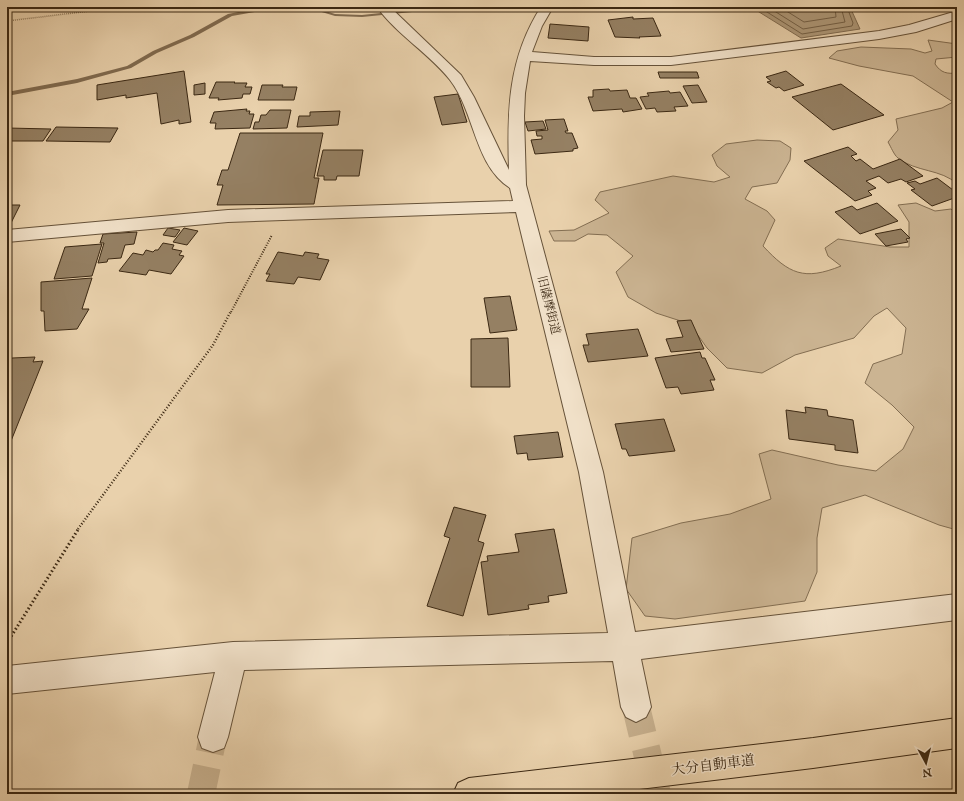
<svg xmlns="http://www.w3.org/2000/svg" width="964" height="801" viewBox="0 0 964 801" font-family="'IM FELL Great Primer','Noto Serif JP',serif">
	<rect width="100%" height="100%" fill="#e9d1ac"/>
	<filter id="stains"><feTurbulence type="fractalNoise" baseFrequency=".005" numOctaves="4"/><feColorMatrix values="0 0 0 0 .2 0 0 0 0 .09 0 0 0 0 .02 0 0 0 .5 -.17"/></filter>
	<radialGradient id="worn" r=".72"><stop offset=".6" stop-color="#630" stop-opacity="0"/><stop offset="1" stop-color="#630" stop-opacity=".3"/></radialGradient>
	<g fill="#cbb492" stroke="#836e52">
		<path d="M 928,40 L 957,44 L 957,57 L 936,59 L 935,64 C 941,73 947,74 957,73 L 957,184 C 942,169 915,172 898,158 C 894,155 891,147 888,142 L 898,130 L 896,119 L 942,108 L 953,102 L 913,76 L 859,66 L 829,58 L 837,51 L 861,47 L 911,49 L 925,53 L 932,51 Z"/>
		<path d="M 757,140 L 780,141 L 791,148 L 790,160 L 777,183 L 752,187 L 745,199 L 767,211 L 775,220 L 763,246 C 789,274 804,281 841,266 L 828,256 L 825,248 L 838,239 L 890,247 L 909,247 L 909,222 L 898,205 L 916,203 L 935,211 L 951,209 L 957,214 L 957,530 L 939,525 L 865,495 L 822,508 L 817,538 L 817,572 L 805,601 L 675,619 L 645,616 L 626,589 L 632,538 L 681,523 L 730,514 L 771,499 L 759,454 L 772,450 L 838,465 L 876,471 L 903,449 L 914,427 L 892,405 L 865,383 L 873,364 L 902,354 L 906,328 L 887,308 L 874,316 L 854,338 L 795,355 L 762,373 L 727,368 L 707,348 L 690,324 L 656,313 L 628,297 L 616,272 L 633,256 L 607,235 L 588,234 L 575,241 L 554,241 L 549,231 L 574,230 L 609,213 L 595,200 L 600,192 L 673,176 L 714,182 L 730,177 L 717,166 L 712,155 L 726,144 Z"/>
	</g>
	<path fill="#ae9878" stroke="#806b50" d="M 751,7 L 850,7 L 860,29 L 801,38 Z"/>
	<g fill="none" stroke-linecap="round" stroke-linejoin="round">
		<g stroke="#746046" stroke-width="1">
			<path d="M 759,7 L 802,34 L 852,26 L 853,23 L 847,7"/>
			<path d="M 768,7 L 803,29 L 845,22 L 841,7"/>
			<path d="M 780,7 L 804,22 L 836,17 L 835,7"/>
		</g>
		<g fill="#806b50" fill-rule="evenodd">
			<path d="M 282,7 L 232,16 L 194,37 L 157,53 L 131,68 L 77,83 L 7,96 L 7,92 L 77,79 L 127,66 L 153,51 L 190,35 L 228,14 L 258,8 Z"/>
			<path d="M 296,7 L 316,8 L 335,14 L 362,15 L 438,7 L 454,7 L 452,8 L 362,17 L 335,16 L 315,10 Z"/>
		</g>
	</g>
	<g fill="#958063" stroke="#3b2813">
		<path d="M 633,17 L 633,19 L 653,18 L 661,36 L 639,37 L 640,38 L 615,37 L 608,20 Z"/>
		<path d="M 550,24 L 589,27 L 588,41 L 548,38 Z"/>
		<path d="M 184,71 L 191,122 L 179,124 L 179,120 L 161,124 L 157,93 L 126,98 L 126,95 L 97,100 L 97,85 Z"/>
		<path d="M 786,71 L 804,85 L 784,91 L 779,87 L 776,88 L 767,82 L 771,81 L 766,77 Z"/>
		<path d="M 658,72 L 697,72 L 699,78 L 660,78 Z"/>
		<path d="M 216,82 L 235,82 L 234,83 L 247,83 L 245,87 L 252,87 L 250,94 L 243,94 L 242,98 L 218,100 L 219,98 L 209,98 Z"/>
		<path d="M 205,83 L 205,94 L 194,95 L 194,85 Z"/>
		<path d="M 841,84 L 884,115 L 833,130 L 792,97 Z"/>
		<path d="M 262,85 L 283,85 L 282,87 L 297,87 L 294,100 L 258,100 Z"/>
		<path d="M 698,85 L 707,102 L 692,103 L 683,86 Z"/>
		<path d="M 609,89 L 610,91 L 627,90 L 630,98 L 636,98 L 642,109 L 623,112 L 622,109 L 593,111 L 588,97 L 593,97 L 593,90 Z"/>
		<path d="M 669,91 L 670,93 L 680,92 L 688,106 L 674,107 L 676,111 L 657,112 L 655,108 L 646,109 L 640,97 L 649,96 L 647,93 Z"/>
		<path d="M 458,94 L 467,122 L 442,125 L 434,97 Z"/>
		<path d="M 247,109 L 246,111 L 250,111 L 249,114 L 254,114 L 250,128 L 215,129 L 216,123 L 210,123 L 214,112 Z"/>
		<path d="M 270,110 L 291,110 L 287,128 L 253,129 L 255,122 L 259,122 L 261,115 L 266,115 Z"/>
		<path d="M 340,111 L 338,125 L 297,127 L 299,116 L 310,116 L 310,112 Z"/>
		<path d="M 564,119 L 568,131 L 565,131 L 566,133 L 572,133 L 578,148 L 573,149 L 573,151 L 535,154 L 531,140 L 542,139 L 542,136 L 537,136 L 536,131 L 548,130 L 545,120 Z"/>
		<path d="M 543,121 L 546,129 L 528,131 L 525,122 Z"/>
		<path d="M 56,127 L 118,128 L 110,142 L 46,141 Z"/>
		<path d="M 7,128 L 51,129 L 43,141 L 7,141 Z"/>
		<path d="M 240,133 L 323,133 L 314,178 L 319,178 L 314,204 L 217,205 L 223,185 L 217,185 L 222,170 L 228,170 Z"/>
		<path d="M 848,147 L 857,154 L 851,156 L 856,161 L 860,159 L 873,169 L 900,159 L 923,176 L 906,182 L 901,179 L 888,183 L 879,176 L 866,181 L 876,188 L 868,191 L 872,195 L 855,201 L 804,161 Z"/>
		<path d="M 323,150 L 363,150 L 359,176 L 337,176 L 336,180 L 324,180 L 324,176 L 317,176 Z"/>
		<path d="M 937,178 L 957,193 L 957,197 L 932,206 L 911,190 L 915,189 L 907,183 L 915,181 L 920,184 Z"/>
		<path d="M 877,203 L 898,221 L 860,234 L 835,212 L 852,206 L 857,210 Z"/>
		<path d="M 7,205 L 20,205 L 11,223 L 7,223 Z"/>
		<path d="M 168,228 L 180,230 L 175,237 L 163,235 Z"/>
		<path d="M 184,228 L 198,231 L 187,245 L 173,242 Z"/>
		<path d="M 901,229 L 910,238 L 906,239 L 908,242 L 886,246 L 875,234 Z"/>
		<path d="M 137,232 L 134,244 L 125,245 L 121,258 L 108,259 L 107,262 L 98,263 L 104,243 L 100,243 L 103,234 Z"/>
		<path d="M 163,243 L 174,245 L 172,249 L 182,251 L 179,255 L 184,256 L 171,274 L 149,270 L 146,275 L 119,271 L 133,253 L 143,255 L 146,250 L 153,252 L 155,250 L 158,250 Z"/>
		<path d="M 102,244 L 92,276 L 54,279 L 65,247 Z"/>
		<path d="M 278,252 L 303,256 L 305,252 L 319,254 L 317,258 L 329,260 L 320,280 L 298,277 L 294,284 L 266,281 L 270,274 L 266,274 Z"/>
		<path d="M 92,278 L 82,309 L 89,309 L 77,329 L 45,331 L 44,311 L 41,311 L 41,282 Z"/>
		<path d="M 510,296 L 517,330 L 490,333 L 484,298 Z"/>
		<path d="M 691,320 L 704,349 L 671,352 L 666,339 L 683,337 L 677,321 Z"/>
		<path d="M 638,329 L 648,356 L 588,362 L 583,345 L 589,345 L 586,334 Z"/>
		<path d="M 508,338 L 510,387 L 471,387 L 471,339 Z"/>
		<path d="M 700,352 L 702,358 L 705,358 L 715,380 L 710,380 L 714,390 L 681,394 L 678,387 L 666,388 L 655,358 Z"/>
		<path d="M 35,357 L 33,362 L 43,361 L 7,451 L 7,363 L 10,363 L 12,358 Z"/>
		<path d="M 805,407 L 827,410 L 828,416 L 853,420 L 858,453 L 835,450 L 835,445 L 789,439 L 786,410 L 806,413 Z"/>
		<path d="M 664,419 L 675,451 L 629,456 L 626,449 L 622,449 L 615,424 Z"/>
		<path d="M 558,432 L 563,457 L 528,460 L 527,453 L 517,454 L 514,436 Z"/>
		<path d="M 454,507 L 486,515 L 478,541 L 484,543 L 463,616 L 427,606 L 450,538 L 444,536 Z"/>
		<path d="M 554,529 L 567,593 L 548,596 L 549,602 L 528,605 L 529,609 L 488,615 L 481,562 L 488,561 L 487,556 L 519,552 L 515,534 Z"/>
	</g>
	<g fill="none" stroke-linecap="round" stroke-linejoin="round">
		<g stroke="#c6af8d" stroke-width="28" stroke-dasharray="28 14" stroke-linecap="butt">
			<path d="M 636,707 L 657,794"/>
			<path d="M 201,794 L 213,737"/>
		</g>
		<defs>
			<path id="minor" d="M 377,7 L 390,7 L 461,75 L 474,97 L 509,170 C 507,111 508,58 541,7 L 553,7 L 542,26 L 532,52 L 594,57 L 671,57 L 879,31 L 909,25 L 957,11 L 957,19 L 916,32 L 879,39 L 671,65 L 594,65 L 530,61 L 525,93 L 524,116 L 526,185 L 603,472 L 635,632 L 957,594 L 957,620 L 641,659 L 651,707 L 646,717 L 636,722 L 626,717 L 621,707 L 613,661 L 244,670 L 228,737 L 224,748 L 213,752 L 202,748 L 198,737 L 215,672 L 7,694 L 7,666 L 233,642 L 608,633 L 579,472 L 516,212 L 228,222 L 7,242 L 7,230 L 228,210 L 513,201 L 510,188 C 474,165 475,112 450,80 C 431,55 395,33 377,7 Z"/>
			<path id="highway" d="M 957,718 L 957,748 L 813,768 L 598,794 L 453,794 L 458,783 L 469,778 L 813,738 Z"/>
		</defs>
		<use href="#minor" stroke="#665239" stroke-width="2"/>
		<use href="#highway" stroke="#3b2813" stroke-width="2"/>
		<path stroke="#3b2813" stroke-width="1.5" stroke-dasharray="0.5 1.5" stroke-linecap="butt" d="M 7,21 L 124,7"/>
		<path stroke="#3b2813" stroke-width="2" stroke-dasharray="1 1.5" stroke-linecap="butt" d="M 231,312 L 272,235"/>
		<path stroke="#3b2813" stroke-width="2.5" stroke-dasharray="1 2" stroke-linecap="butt" d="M 78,529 L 213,345 L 231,311"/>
		<path stroke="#3b2813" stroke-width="3" stroke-dasharray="1.5 2.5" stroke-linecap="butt" d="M 7,643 L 79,528"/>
		<use href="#minor" fill="#f1e1c9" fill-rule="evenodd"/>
		<use href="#highway" fill="#e9d1ac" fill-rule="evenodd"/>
	</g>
	<g text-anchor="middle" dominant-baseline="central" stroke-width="3" stroke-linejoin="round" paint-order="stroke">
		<g font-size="12" fill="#3b2813" stroke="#f1e1c9">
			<text transform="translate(549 305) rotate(76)">旧薩摩街道</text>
		</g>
		<g font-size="14" fill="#3b2813" stroke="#f1e1c9">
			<text transform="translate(713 765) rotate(-7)">大分自動車道</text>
		</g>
	</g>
	<rect width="964" height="801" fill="none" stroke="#e9d1ac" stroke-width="24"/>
	<rect x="8" y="8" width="948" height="785" fill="none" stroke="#3b2813" stroke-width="2"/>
	<rect x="12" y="12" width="940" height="777" fill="none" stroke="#3b2813"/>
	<g transform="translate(926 763) rotate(173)" stroke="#f1e1c9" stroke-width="3" paint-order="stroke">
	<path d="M0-3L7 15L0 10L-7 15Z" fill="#3b2813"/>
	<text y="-6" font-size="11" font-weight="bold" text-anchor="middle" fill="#3b2813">N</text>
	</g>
	<rect width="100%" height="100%" filter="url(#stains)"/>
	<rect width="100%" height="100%" fill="url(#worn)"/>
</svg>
